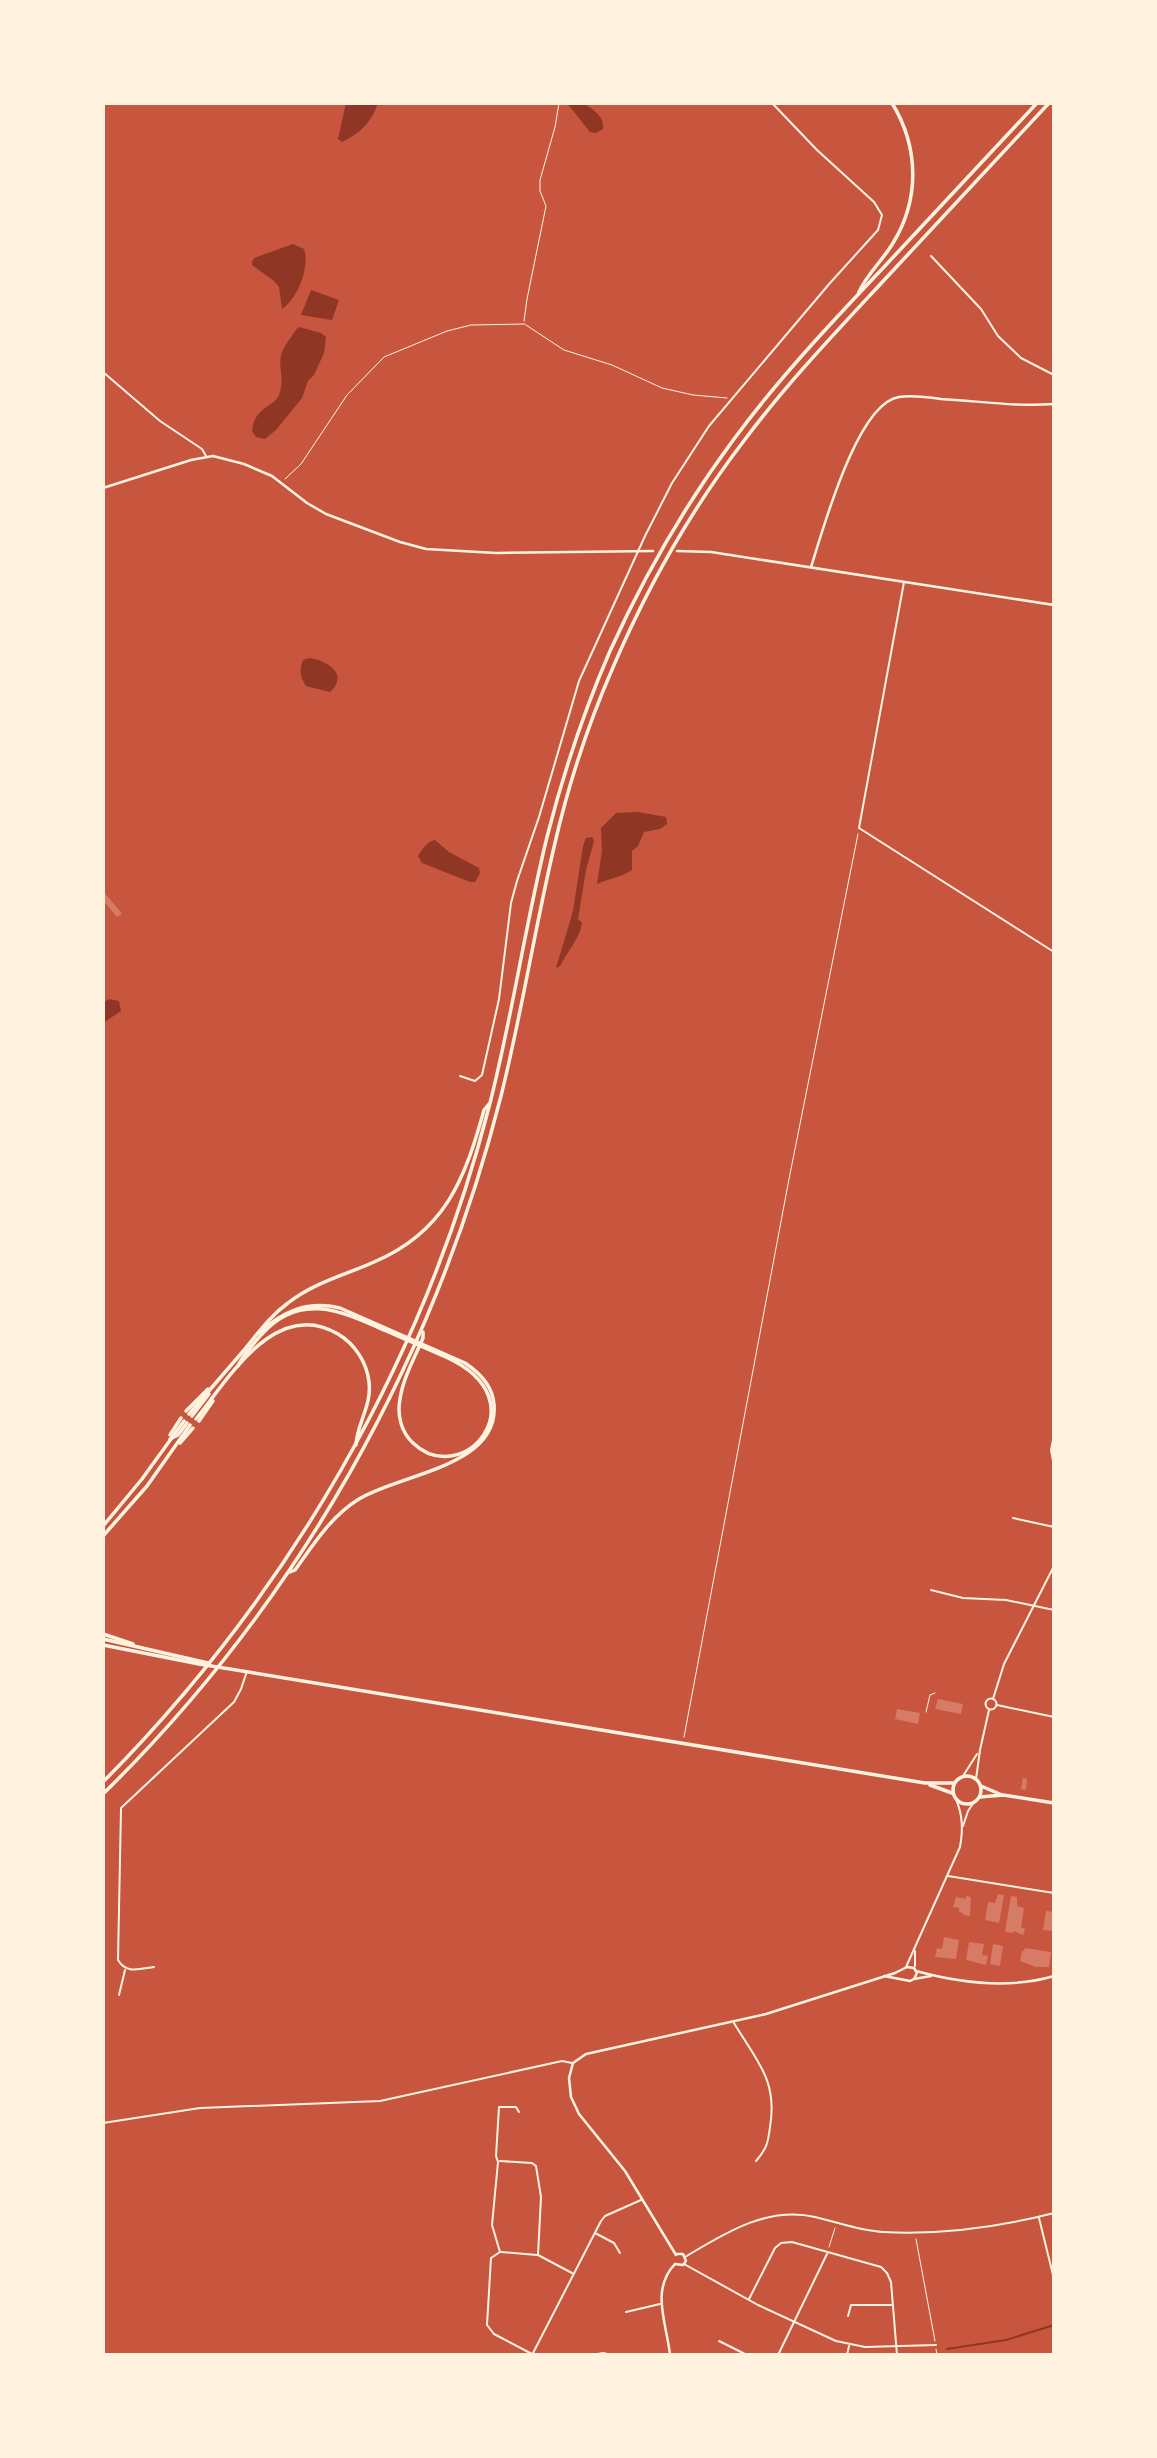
<svg xmlns="http://www.w3.org/2000/svg" width="1157" height="2458" viewBox="0 0 1157 2458" font-family="'Roboto Condensed',sans-serif">
	<rect width="100%" height="100%" fill="#c8553d"/>
	<g fill="#8f3625">
		<path d="M 346,103 L 378,103 C 372,122 359,134 342,142 L 338,139 Z"/>
		<path d="M 567,103 C 571,103 580,102 584,104 C 594,109 605,118 603,129 L 596,133 L 590,132 Z"/>
		<path d="M 293,244 L 304,249 C 310,267 298,298 282,309 L 279,287 L 274,281 L 252,265 L 252,262 L 254,258 Z"/>
		<path d="M 311,290 L 339,300 L 332,320 L 301,315 Z"/>
		<path d="M 299,327 L 321,333 L 326,337 L 324,353 L 314,375 L 308,381 L 302,398 L 276,430 L 265,439 L 256,437 L 252,431 C 254,406 277,407 280,392 C 286,368 272,364 289,340 C 293,335 294,331 299,327 Z"/>
		<path d="M 309,658 C 326,660 350,674 330,692 L 306,686 C 300,677 299,670 303,660 Z"/>
		<path d="M 638,812 L 666,817 L 667,824 L 660,829 L 644,832 L 638,846 L 632,851 L 632,870 C 624,876 608,879 597,884 L 602,851 L 601,828 L 616,813 Z"/>
		<path d="M 592,837 L 594,841 L 586,870 L 578,919 L 582,923 C 580,938 567,952 560,966 L 556,968 L 573,911 L 583,846 L 586,838 Z"/>
		<path d="M 435,840 L 449,852 L 479,868 L 480,873 L 475,882 L 470,882 L 422,863 L 418,856 C 422,849 428,841 435,840 Z"/>
		<path d="M 109,999 L 119,1001 L 121,1011 L 103,1023 L 103,1003 Z"/>
	</g>
	<g fill="none" stroke-linecap="round" stroke-linejoin="round">
		<path stroke="#8f3625" stroke-width="2" d="M 947,2349 L 1006,2340 L 1054,2325"/>
	</g>
	<g fill="#d67c66">
		<path d="M 103,891 L 119,910 L 122,914 L 117,917 L 107,905 L 103,901 Z"/>
		<path d="M 938,1699 L 963,1704 L 961,1714 L 935,1709 Z"/>
		<path d="M 897,1709 L 920,1713 L 918,1724 L 895,1719 Z"/>
		<path d="M 1023,1778 L 1027,1779 L 1026,1790 L 1021,1789 Z"/>
		<path d="M 998,1894 L 1004,1895 L 999,1923 L 985,1920 L 988,1902 L 995,1903 Z"/>
		<path d="M 966,1896 L 971,1897 L 970,1916 L 963,1915 L 963,1913 L 959,1912 L 959,1908 L 953,1907 L 956,1897 L 966,1899 Z"/>
		<path d="M 1011,1896 L 1017,1897 L 1017,1906 L 1024,1908 L 1021,1927 L 1025,1929 L 1023,1935 L 1013,1931 L 1013,1933 L 1005,1932 Z"/>
		<path d="M 1046,1911 L 1054,1912 L 1054,1931 L 1043,1930 Z"/>
		<path d="M 944,1937 L 959,1940 L 956,1959 L 935,1957 L 937,1948 L 942,1949 Z"/>
		<path d="M 969,1942 L 984,1944 L 982,1955 L 988,1956 L 986,1965 L 966,1960 Z"/>
		<path d="M 993,1944 L 1003,1946 L 1000,1966 L 990,1964 Z"/>
		<path d="M 1025,1948 L 1051,1952 L 1049,1967 L 1036,1967 L 1020,1961 L 1022,1951 L 1024,1951 Z"/>
	</g>
	<g fill="none" stroke-linecap="round" stroke-linejoin="round">
		<g stroke="#fff3e0" stroke-width="1">
			<path d="M 524,321 L 527,299 L 546,206 L 540,191 L 540,180 L 555,127 L 559,103"/>
			<path d="M 526,325 L 564,350 L 612,365 L 662,388 L 693,395 L 727,398"/>
			<path d="M 285,479 L 301,464 L 347,395 L 384,357 L 447,331 L 471,325 L 525,324"/>
			<path d="M 684,1737 L 789,1179 L 858,834"/>
			<path d="M 916,2239 L 935,2341"/>
			<path d="M 829,2247 L 835,2228"/>
			<path d="M 936,2349 L 937,2355"/>
		</g>
		<path stroke="#fff3e0" stroke-width="1" d="M 926,1712 L 930,1695 L 935,1693"/>
		<g stroke="#fff3e0" stroke-width="2">
			<path d="M 931,256 L 981,309 L 998,336 L 1021,358 L 1054,375"/>
			<path d="M 103,372 L 160,421 L 202,449 L 206,456"/>
			<path d="M 904,582 L 859,828 L 1054,952"/>
			<path d="M 460,1076 L 475,1081 L 482,1075 L 499,999 L 511,903 L 517,881 L 539,817 L 579,681 L 645,536 L 672,483 L 709,426 L 830,283 L 878,230 L 882,215 L 874,202 L 817,150 L 772,103"/>
			<path d="M 1054,1435 L 1051,1450 L 1054,1466"/>
			<path d="M 1013,1518 L 1054,1527"/>
			<path d="M 931,1590 L 963,1598 L 1006,1600 L 1054,1610"/>
			<circle cx="991" cy="1704" r="5.5"/>
			<path d="M 993,1699 L 1004,1664 L 1054,1566"/>
			<path d="M 997,1705 L 1054,1717"/>
			<path d="M 963,1776 L 977,1754"/>
			<path d="M 976,1779 L 980,1750 L 989,1710"/>
			<path d="M 963,1826 L 968,1811 L 974,1802"/>
			<path d="M 948,1876 L 1054,1893"/>
			<path d="M 915,1966 L 915,1951"/>
			<path d="M 154,1967 C 139,1969 126,1974 118,1960 L 121,1808 L 234,1702 L 241,1689 L 247,1671"/>
			<path d="M 906,1967 L 960,1847 C 963,1830 963,1816 956,1799"/>
			<path d="M 119,1995 L 125,1970"/>
			<path d="M 734,2023 C 756,2060 778,2080 770,2127 C 768,2143 767,2148 756,2161"/>
			<path d="M 519,2112 L 516,2107 L 499,2107 L 496,2156 L 498,2162 L 492,2225 L 500,2252 L 491,2258 L 487,2325 L 494,2334 L 532,2354"/>
			<path d="M 103,2123 L 200,2108 L 380,2101 L 562,2061 L 572,2063"/>
			<path d="M 500,2161 L 532,2163 L 536,2166 L 541,2197 L 538,2255 L 572,2273"/>
			<path d="M 1039,2218 L 1054,2279"/>
			<path d="M 595,2233 L 614,2243 L 620,2253"/>
			<path d="M 501,2252 L 537,2255"/>
			<path d="M 685,2257 C 725,2233 767,2206 815,2217 C 837,2222 860,2231 883,2232 C 940,2235 999,2227 1054,2213"/>
			<path d="M 684,2264 L 758,2305 L 836,2341 L 865,2347 L 936,2345"/>
			<path d="M 749,2299 L 775,2248 L 781,2243 L 792,2242 L 881,2267 L 887,2273 L 891,2282 L 897,2355"/>
			<path d="M 626,2312 L 660,2304"/>
			<path d="M 848,2316 L 851,2305 L 891,2305"/>
			<path d="M 719,2341 L 747,2355"/>
			<path d="M 532,2355 L 601,2221 L 605,2216 L 641,2200"/>
			<path d="M 592,2355 L 603,2353 L 612,2355"/>
			<path d="M 778,2355 L 827,2254"/>
			<path d="M 847,2355 L 849,2346"/>
		</g>
		<g stroke="#fff3e0" stroke-width="2.5">
			<path d="M 103,488 L 191,460 L 213,456 L 244,464 L 272,476 L 307,503 L 326,514 L 400,542 L 426,549 L 496,553 L 653,551"/>
			<path d="M 677,551 L 711,552 L 1054,605"/>
			<path d="M 811,567 C 823,530 857,403 899,397 C 913,395 927,397 941,399 C 979,401 1017,407 1054,404"/>
			<path d="M 916,1971 C 960,1983 1010,1989 1054,1976"/>
			<path d="M 914,1979 L 931,1976"/>
			<path d="M 676,2255 L 625,2171 L 579,2114 L 571,2097 L 569,2078 L 573,2063 L 586,2054 L 766,2014 L 895,1973 L 907,1967 L 914,1968 L 917,1973 L 914,1979 L 910,1981 L 884,1976"/>
			<path d="M 675,2264 L 683,2265 L 686,2261 L 683,2254 L 677,2254"/>
			<path d="M 670,2355 C 667,2324 650,2290 675,2264"/>
		</g>
		<g stroke="#fff3e0" stroke-width="3.5">
			<path d="M 103,1639 L 208,1663"/>
			<path d="M 103,1645 L 199,1664 L 925,1783 L 954,1783"/>
			<circle cx="967" cy="1790" r="14"/>
			<path d="M 930,1785 L 952,1793"/>
			<path d="M 981,1786 L 1002,1795"/>
			<path d="M 980,1797 L 1003,1795 L 1054,1803"/>
		</g>
		<g stroke="#fff3e0" stroke-width="3.5">
			<path d="M 859,292 C 867,274 883,260 893,243 C 920,199 919,147 892,103"/>
			<path d="M 258,1333 C 283,1312 306,1300 340,1308 L 465,1363 C 480,1373 493,1386 494,1405 C 499,1467 399,1474 359,1499 C 331,1516 313,1545 295,1570 L 290,1572"/>
			<path d="M 238,1366 C 243,1354 253,1345 261,1335 C 299,1292 339,1310 384,1330 C 405,1339 427,1349 448,1358 C 541,1402 462,1490 413,1443 C 401,1432 397,1415 400,1399 C 403,1378 415,1357 423,1338 L 423,1332"/>
			<path d="M 186,1411 L 208,1389"/>
			<path d="M 189,1414 C 208,1392 226,1371 245,1349 C 259,1332 270,1316 288,1303 C 313,1283 345,1275 374,1262 C 445,1232 465,1179 484,1110 L 489,1104"/>
			<path d="M 192,1416 L 209,1394"/>
			<path d="M 196,1419 C 229,1378 276,1297 338,1334 C 355,1344 367,1363 369,1382 C 372,1406 357,1423 356,1445"/>
			<path d="M 199,1421 L 213,1401"/>
			<path d="M 170,1435 L 181,1418"/>
			<path d="M 170,1439 L 178,1435 L 187,1423"/>
			<path d="M 180,1443 L 193,1428"/>
			<path d="M 103,1526 L 142,1479 L 184,1421"/>
			<path d="M 103,1536 L 147,1486 L 190,1425"/>
			<path d="M 103,1634 L 133,1644"/>
			<path d="M 103,1782 C 289,1594 423,1363 489,1107 C 512,1018 525,926 547,837 C 563,774 584,711 610,651 C 644,576 685,505 734,439 C 779,378 831,323 883,268 C 934,213 986,158 1037,103"/>
			<path d="M 103,1794 C 298,1603 434,1360 501,1096 C 522,1012 535,927 555,843 C 569,782 589,722 614,665 C 648,586 691,510 743,442 C 787,383 837,331 887,277 C 941,219 995,161 1049,103"/>
		</g>
	</g>
	<rect width="1157" height="2458" fill="none" stroke="#fff3e0" stroke-width="210"/>
</svg>
